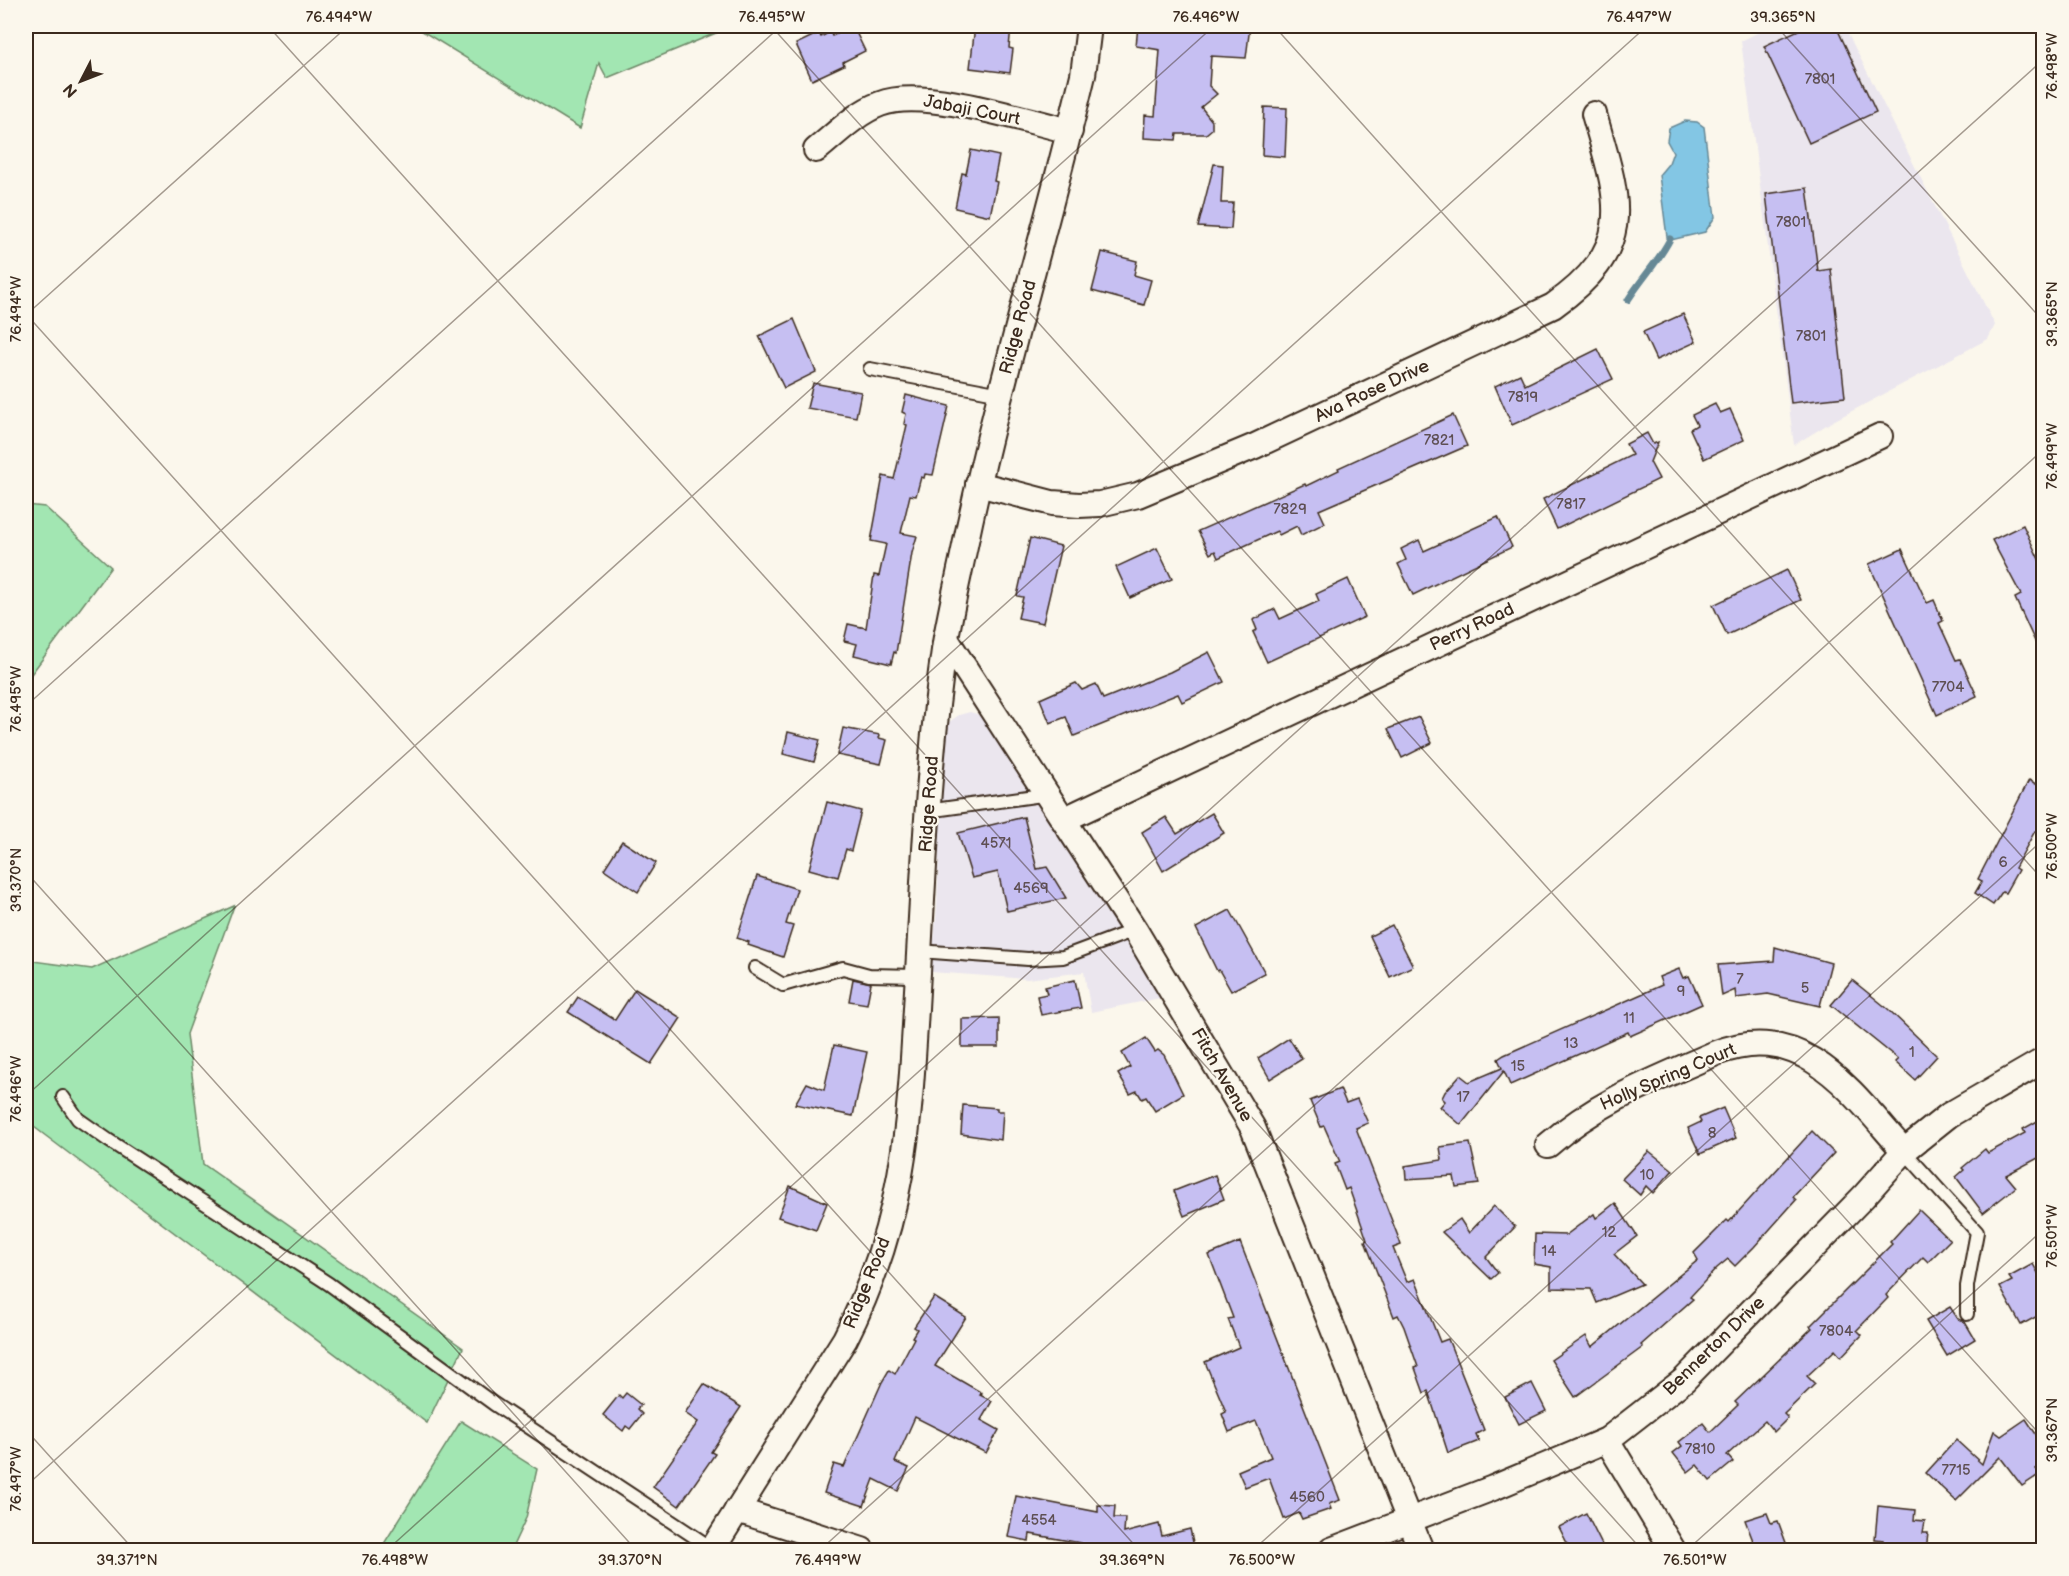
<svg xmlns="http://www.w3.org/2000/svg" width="2069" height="1576" viewBox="0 0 2069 1576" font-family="'Balsamiq Sans',sans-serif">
	<rect width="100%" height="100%" fill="#fbf7ec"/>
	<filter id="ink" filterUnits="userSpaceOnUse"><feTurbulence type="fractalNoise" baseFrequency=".0167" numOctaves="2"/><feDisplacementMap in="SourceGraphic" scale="12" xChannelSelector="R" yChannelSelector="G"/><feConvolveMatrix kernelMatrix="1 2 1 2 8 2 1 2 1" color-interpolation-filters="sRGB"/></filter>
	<g filter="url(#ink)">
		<g fill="#ebe6ee">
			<path d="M 1771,26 L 1844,26 L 1995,325 L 1988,339 L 1833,421 L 1794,445 L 1741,41 Z"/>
			<path d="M 970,712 L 986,717 L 1165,997 L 1091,1012 L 1084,972 L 1027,979 L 931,972 L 937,908 L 942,769 L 949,722 L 959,715 Z"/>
		</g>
		<g fill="#a2e6b2" stroke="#6e8868" stroke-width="1.5">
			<path d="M 414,26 L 733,26 L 607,78 L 599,63 L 580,128 Z"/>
			<path d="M 26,505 L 45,507 L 111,567 L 26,681 Z"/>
			<path d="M 234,906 L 187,1034 L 203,1164 L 463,1348 L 427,1423 L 26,1121 L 26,960 L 92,969 Z"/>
			<path d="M 461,1421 L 537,1469 L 526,1518 L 511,1550 L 380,1550 Z"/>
		</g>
		<path fill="#83c6e4" stroke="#668895" stroke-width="1.5" d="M 1685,121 L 1697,122 L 1704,127 L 1715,217 L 1705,232 L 1671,240 L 1667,237 L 1659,175 L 1669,163 L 1673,152 L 1667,141 L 1669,128 Z"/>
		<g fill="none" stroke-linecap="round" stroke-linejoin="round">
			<path stroke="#668895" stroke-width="7" d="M 1628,300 C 1641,279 1659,261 1670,239"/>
		</g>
		<g fill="#c6bff2" stroke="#3b2a1e" stroke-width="1.5">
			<path d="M 853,26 L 865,51 L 843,62 L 844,65 L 812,80 L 796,44 L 819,33 L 821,37 L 830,32 L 832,36 Z"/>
			<path d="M 975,26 L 1011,26 L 1009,48 L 1013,49 L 1010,73 L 970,68 Z"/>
			<path d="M 1138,26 L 1250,26 L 1246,58 L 1211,56 L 1209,86 L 1217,94 L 1201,107 L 1212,121 L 1212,129 L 1206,134 L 1177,134 L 1176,140 L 1144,138 L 1145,115 L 1155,116 L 1160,50 L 1136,46 Z"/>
			<path d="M 1807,26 L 1836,26 L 1876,112 L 1809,143 L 1764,46 Z"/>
			<path d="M 1264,107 L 1287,108 L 1285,157 L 1262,155 Z"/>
			<path d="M 971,150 L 999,156 L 994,181 L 997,182 L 990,216 L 955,208 L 962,173 L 966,174 Z"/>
			<path d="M 1214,164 L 1223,165 L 1221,203 L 1233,203 L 1231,229 L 1198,227 Z"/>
			<path d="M 1807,188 L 1818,271 L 1831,269 L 1845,397 L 1791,403 L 1766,194 Z"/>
			<path d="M 1102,252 L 1137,261 L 1134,275 L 1151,280 L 1144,305 L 1092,291 Z"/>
			<path d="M 1683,314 L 1696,342 L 1656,360 L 1643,332 Z"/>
			<path d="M 794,319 L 816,372 L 784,388 L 759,336 Z"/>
			<path d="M 1598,349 L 1613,379 L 1512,425 L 1495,386 L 1520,374 L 1525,385 Z"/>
			<path d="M 813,383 L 861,392 L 856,417 L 807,408 Z"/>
			<path d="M 906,395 L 949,406 L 933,475 L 925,474 L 924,478 L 921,477 L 916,496 L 910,495 L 901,533 L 917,536 L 912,553 L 896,653 L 894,652 L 891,664 L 854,655 L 857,644 L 844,641 L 848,624 L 866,628 L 874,575 L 879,576 L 886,544 L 871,541 L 883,476 L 894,479 L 907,425 L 904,424 L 906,414 L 902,412 Z"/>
			<path d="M 1715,404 L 1720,413 L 1730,409 L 1744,440 L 1704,459 L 1690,429 L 1697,425 L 1692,415 Z"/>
			<path d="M 1453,415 L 1467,446 L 1319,510 L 1325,523 L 1301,535 L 1297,526 L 1279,535 L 1277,531 L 1218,558 L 1215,551 L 1210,554 L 1198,531 L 1305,484 L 1306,486 L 1339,470 L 1338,468 Z"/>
			<path d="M 1647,433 L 1653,444 L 1658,442 L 1650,462 L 1659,479 L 1557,529 L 1543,499 L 1632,455 L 1626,444 Z"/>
			<path d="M 1498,517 L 1512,547 L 1413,595 L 1398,564 L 1406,560 L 1401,549 L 1419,540 L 1424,551 Z"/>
			<path d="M 2023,525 L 2043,568 L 2043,659 L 2015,598 L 2021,595 L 1992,540 Z"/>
			<path d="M 1030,538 L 1061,546 L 1043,623 L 1018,618 L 1023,597 L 1017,596 Z"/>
			<path d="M 1157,548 L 1172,579 L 1130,598 L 1116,567 Z"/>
			<path d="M 1902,549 L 1927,603 L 1934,600 L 1943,621 L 1939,623 L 1956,660 L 1960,659 L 1977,696 L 1937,715 L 1869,564 Z"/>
			<path d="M 1787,570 L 1801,600 L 1727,635 L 1713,605 Z"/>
			<path d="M 1348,579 L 1365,617 L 1267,662 L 1253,632 L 1257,630 L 1253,620 L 1275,609 L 1280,619 L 1319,601 L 1316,594 Z"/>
			<path d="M 1209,652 L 1224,682 L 1182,702 L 1178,694 L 1074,736 L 1066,717 L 1050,723 L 1040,699 L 1076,683 L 1082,690 L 1096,684 L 1103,699 L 1170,672 Z"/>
			<path d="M 1419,717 L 1432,743 L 1402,758 L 1388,729 Z"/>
			<path d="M 843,728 L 880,735 L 879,738 L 887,740 L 881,764 L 837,755 Z"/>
			<path d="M 788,732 L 820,740 L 814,762 L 783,754 Z"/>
			<path d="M 2029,780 L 2043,788 L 2043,822 L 2038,832 L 2035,831 L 2015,868 L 2018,870 L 2005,893 L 2002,892 L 1993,905 L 1975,893 L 1982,881 L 1978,879 Z"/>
			<path d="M 827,802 L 861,811 L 851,851 L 846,849 L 838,877 L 809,869 Z"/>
			<path d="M 1212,813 L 1224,833 L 1163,871 L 1142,832 L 1166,817 L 1177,834 Z"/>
			<path d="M 1024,817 L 1037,869 L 1047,867 L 1066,898 L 1007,911 L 998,872 L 972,878 L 958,833 Z"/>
			<path d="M 622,841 L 656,863 L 638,892 L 604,869 Z"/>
			<path d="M 757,876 L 797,889 L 786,924 L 793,926 L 783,957 L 748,945 L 749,942 L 737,938 Z"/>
			<path d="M 1230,910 L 1265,973 L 1231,991 L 1219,970 L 1217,971 L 1196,928 Z"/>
			<path d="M 1392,925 L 1413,966 L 1390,977 L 1370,936 Z"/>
			<path d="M 1775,947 L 1831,963 L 1820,1006 L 1768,994 L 1736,998 L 1735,990 L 1722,996 L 1718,965 L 1774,961 Z"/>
			<path d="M 1679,969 L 1683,978 L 1689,976 L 1702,1004 L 1630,1036 L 1628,1032 L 1510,1085 L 1504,1071 L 1461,1125 L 1440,1107 L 1445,1101 L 1442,1098 L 1445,1092 L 1460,1075 L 1469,1082 L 1502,1068 L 1498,1059 L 1504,1055 L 1662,985 L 1659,977 Z"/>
			<path d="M 853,979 L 871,983 L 867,1004 L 849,1001 Z"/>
			<path d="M 1075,980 L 1081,1008 L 1041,1015 L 1037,996 L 1047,994 L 1045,987 Z"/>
			<path d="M 1852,980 L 1888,1009 L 1937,1056 L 1915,1080 L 1895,1062 L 1898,1059 L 1831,1005 Z"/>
			<path d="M 635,989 L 681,1018 L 651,1064 L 568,1012 L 578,997 L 615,1020 Z"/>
			<path d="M 999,1018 L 999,1047 L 962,1047 L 962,1019 Z"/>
			<path d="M 1146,1038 L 1155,1052 L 1158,1050 L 1164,1055 L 1183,1094 L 1155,1111 L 1146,1097 L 1142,1099 L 1137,1091 L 1130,1094 L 1118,1074 L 1130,1067 L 1122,1053 Z"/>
			<path d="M 1289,1038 L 1302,1059 L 1270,1079 L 1258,1058 Z"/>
			<path d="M 834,1045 L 867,1052 L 853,1116 L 795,1104 L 807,1083 L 824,1090 Z"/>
			<path d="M 1340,1089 L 1346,1103 L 1357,1099 L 1368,1123 L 1356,1128 L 1399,1239 L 1401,1245 L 1393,1248 L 1407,1282 L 1415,1279 L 1440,1342 L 1448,1339 L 1484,1430 L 1476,1434 L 1479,1441 L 1448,1453 L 1428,1391 L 1424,1393 L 1415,1368 L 1418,1367 L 1404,1327 L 1398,1315 L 1394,1317 L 1365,1241 L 1367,1240 L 1349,1188 L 1345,1190 L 1335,1164 L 1340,1162 L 1324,1126 L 1321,1127 L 1310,1101 Z"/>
			<path d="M 963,1105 L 997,1108 L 997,1111 L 1003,1111 L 1001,1140 L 961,1134 Z"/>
			<path d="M 1723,1108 L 1736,1138 L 1700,1154 L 1688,1128 L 1701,1122 L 1699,1118 Z"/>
			<path d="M 2043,1118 L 2043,1168 L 2038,1158 L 2006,1175 L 2016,1187 L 1983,1213 L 1956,1177 L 1964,1170 L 1962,1168 L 1985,1149 L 1988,1153 L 2025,1133 L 2023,1129 Z"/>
			<path d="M 1812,1131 L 1834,1153 L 1793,1197 L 1796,1200 L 1754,1247 L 1735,1266 L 1728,1259 L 1717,1268 L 1690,1297 L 1693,1299 L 1641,1345 L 1643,1347 L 1575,1397 L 1551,1360 L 1586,1336 L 1592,1347 L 1698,1260 L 1694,1253 L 1727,1220 L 1729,1222 Z"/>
			<path d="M 1470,1143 L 1479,1184 L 1456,1187 L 1454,1176 L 1406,1179 L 1405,1166 L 1442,1160 L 1440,1147 Z"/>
			<path d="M 1649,1151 L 1673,1170 L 1653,1193 L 1646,1186 L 1640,1195 L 1622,1179 Z"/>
			<path d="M 1215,1175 L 1224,1199 L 1184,1216 L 1174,1191 Z"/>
			<path d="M 790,1186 L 827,1203 L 816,1230 L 778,1217 Z"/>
			<path d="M 1615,1203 L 1637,1236 L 1614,1254 L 1642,1284 L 1597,1303 L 1591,1289 L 1551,1288 L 1551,1267 L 1534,1264 L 1535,1234 L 1566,1235 L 1594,1214 L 1596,1218 Z"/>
			<path d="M 1494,1206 L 1515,1227 L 1486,1257 L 1498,1273 L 1491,1279 L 1442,1232 L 1460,1219 L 1469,1233 Z"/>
			<path d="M 1919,1210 L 1950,1240 L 1928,1262 L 1923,1257 L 1886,1295 L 1888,1298 L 1857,1330 L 1862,1335 L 1841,1357 L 1835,1350 L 1807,1376 L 1815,1384 L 1784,1414 L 1788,1418 L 1774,1432 L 1765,1421 L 1727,1455 L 1733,1462 L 1710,1481 L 1697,1465 L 1688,1472 L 1673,1453 L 1682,1446 L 1679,1442 L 1703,1423 L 1710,1432 L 1738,1405 L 1735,1402 L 1812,1328 L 1810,1326 L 1892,1244 L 1890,1242 Z"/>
			<path d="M 1240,1242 L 1340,1500 L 1329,1504 L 1331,1509 L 1302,1519 L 1299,1513 L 1284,1519 L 1269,1478 L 1245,1487 L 1238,1471 L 1271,1457 L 1256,1421 L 1229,1432 L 1222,1414 L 1226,1412 L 1205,1362 L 1239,1347 L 1228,1319 L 1233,1318 L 1209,1255 Z"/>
			<path d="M 2033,1264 L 2043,1282 L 2043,1313 L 2021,1325 L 2000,1287 L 2012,1281 L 2009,1277 Z"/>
			<path d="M 934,1297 L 966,1317 L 935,1366 L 982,1393 L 980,1395 L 992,1401 L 981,1420 L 999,1430 L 986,1453 L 915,1417 L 895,1462 L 909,1468 L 898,1491 L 874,1479 L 864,1506 L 824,1493 L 834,1464 L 844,1467 L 882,1382 L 889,1370 L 895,1374 L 914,1338 L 912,1337 L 917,1329 L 914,1327 Z"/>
			<path d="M 1950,1307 L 1958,1319 L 1965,1322 L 1975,1339 L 1947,1356 L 1926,1321 Z"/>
			<path d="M 1532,1383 L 1546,1411 L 1519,1424 L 1505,1397 Z"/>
			<path d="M 704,1384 L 741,1407 L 711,1452 L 715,1454 L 679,1506 L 653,1487 L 698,1422 L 685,1413 Z"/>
			<path d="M 626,1393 L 641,1405 L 637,1409 L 642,1414 L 630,1429 L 626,1426 L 623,1431 L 603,1415 L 619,1395 L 622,1398 Z"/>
			<path d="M 2026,1419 L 2043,1445 L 2043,1464 L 2036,1469 L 2040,1474 L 2022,1486 L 2000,1457 L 1956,1501 L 1926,1473 L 1956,1440 L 1982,1464 L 1994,1431 L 2001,1436 Z"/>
			<path d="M 1016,1496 L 1098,1512 L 1098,1505 L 1115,1506 L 1114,1518 L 1125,1518 L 1124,1533 L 1159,1524 L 1162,1536 L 1190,1529 L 1195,1551 L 1081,1551 L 1080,1543 L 1030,1534 L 1029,1541 L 1008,1537 Z"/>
			<path d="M 1878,1506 L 1915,1510 L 1914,1520 L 1925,1521 L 1923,1533 L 1928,1533 L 1926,1551 L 1882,1549 L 1883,1540 L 1875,1539 Z"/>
			<path d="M 1586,1513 L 1605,1551 L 1571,1551 L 1559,1527 Z"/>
			<path d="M 1767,1513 L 1771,1523 L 1778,1521 L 1789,1551 L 1757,1551 L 1745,1520 Z"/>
		</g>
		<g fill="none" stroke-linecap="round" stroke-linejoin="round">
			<defs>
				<g id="service">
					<path d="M 870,369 L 1001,394"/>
					<path d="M 927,811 L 1049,794"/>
					<path d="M 919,951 L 1028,959 L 1063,957 L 1135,930"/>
					<path d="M 755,968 L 783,985 L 843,968 L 869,975 L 918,976"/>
					<path d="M 63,1097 L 78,1119 L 108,1140 L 329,1284 L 494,1404 L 713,1549"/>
					<path d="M 1904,1151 L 1977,1232 L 1967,1286 L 1967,1314"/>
				</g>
				<g id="minor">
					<path d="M 816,150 C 836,134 856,113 880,104 C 923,87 1023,120 1070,131"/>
					<path d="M 978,484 L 1052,503 L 1079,505 L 1100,504 L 1138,495 L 1255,446 L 1553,306 C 1638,246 1619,201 1594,114"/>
					<path d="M 946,639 L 1135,930 L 1253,1128 L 1421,1550"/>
					<path d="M 1065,819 L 1880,436"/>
					<path d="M 1548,1145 C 1598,1101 1655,1080 1716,1053 C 1804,1019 1852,1093 1904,1151"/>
					<path d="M 1607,1440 L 1673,1550"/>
					<path d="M 737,1510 L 862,1550"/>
					<path d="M 712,1550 L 845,1339 C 909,1214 910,1109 918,973 C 924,863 929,752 945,643 C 951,609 959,575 966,541 C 999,384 1046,231 1083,75 L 1089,26"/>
					<path d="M 1331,1550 L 1493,1488 L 1607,1440 L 1684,1380 L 1864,1196 L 1904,1151 L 1949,1115 L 2044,1060"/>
				</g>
			</defs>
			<use href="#service" stroke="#3b2a1e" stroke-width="16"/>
			<use href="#minor" stroke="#3b2a1e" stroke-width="28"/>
			<use href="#service" stroke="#fbf7ec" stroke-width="12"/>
			<use href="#minor" stroke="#fbf7ec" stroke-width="24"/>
		</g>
	</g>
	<path fill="none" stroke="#3b2a1e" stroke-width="1.5" stroke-opacity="0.45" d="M 268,26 L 1642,1550M 771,26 L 2044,1439M 1274,26 L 2044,881M 1776,26 L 2044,322M 26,314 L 1139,1550M 26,315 L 348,26M 26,706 L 781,26M 26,872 L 636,1550M 26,1096 L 1214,26M 26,1430 L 134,1550M 26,1486 L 1647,26M 387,1550 L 2044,59M 820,1550 L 2044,449M 1253,1550 L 2044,839M 1687,1550 L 2044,1229"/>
	<g text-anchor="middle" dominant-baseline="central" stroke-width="4.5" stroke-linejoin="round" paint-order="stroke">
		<g font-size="15" fill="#5e4f53">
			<text x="1820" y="79">7801</text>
			<text x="1791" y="222">7801</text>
			<text x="1811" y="336">7801</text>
			<text x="1523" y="397">7819</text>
			<text x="1439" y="440">7821</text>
			<text x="1571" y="504">7817</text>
			<text x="1290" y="509">7829</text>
			<text x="1948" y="687">7704</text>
			<text x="996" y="843">4571</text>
			<text x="2003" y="862">6</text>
			<text x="1031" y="888">4569</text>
			<text x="1740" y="979">7</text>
			<text x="1805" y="988">5</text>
			<text x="1681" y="991">9</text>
			<text x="1629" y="1018">11</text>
			<text x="1571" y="1043">13</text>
			<text x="1912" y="1052">1</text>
			<text x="1518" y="1066">15</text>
			<text x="1463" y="1097">17</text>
			<text x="1712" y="1133">8</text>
			<text x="1647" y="1175">10</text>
			<text x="1609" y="1232">12</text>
			<text x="1549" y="1251">14</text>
			<text x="1836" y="1331">7804</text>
			<text x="1700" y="1449">7810</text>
			<text x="1956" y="1470">7715</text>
			<text x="1307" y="1497">4560</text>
			<text x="1039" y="1520">4554</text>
		</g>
		<g font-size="18" fill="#3b2a1e" stroke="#fbf7ec">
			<text transform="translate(972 110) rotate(11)">Jabaji Court</text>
			<text transform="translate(1018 327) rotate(-75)">Ridge Road</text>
			<text transform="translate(1372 391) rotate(-25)">Ava Rose Drive</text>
			<text transform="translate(1472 627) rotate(-25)">Perry Road</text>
			<text transform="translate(929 804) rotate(-86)">Ridge Road</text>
			<text transform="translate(1222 1075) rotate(60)">Fitch Avenue</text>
			<text transform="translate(1668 1077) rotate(-23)">Holly Spring Court</text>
			<text transform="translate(867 1283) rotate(-68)">Ridge Road</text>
			<text transform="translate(1714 1346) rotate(-44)">Bennerton Drive</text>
		</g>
	</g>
	<rect width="2069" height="1576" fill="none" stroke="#fbf7ec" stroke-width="66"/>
	<g transform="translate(81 81) rotate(228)" stroke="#fbf7ec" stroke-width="4.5" paint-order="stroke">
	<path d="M0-4.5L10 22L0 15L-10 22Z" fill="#3b2a1e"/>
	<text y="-9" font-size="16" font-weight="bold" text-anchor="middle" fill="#3b2a1e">N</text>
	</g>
	<rect x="33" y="33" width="2003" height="1510" fill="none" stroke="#3b2a1e" stroke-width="2"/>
	<g font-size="15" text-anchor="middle" fill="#3b2a1e">
		<text x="339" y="22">76.494°W</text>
		<text x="772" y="22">76.495°W</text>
		<text x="1206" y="22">76.496°W</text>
		<text x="1639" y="22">76.497°W</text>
		<text x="1783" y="22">39.365°N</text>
		<text transform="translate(2052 66) rotate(-90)" y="5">76.498°W</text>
		<text transform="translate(16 309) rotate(-90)" y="5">76.494°W</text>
		<text transform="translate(2052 314) rotate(-90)" y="5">39.365°N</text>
		<text transform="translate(2052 456) rotate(-90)" y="5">76.499°W</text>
		<text transform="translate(16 699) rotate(-90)" y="5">76.495°W</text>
		<text transform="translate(2052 846) rotate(-90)" y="5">76.500°W</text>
		<text transform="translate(16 880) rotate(-90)" y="5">39.370°N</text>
		<text transform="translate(16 1089) rotate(-90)" y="5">76.496°W</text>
		<text transform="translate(2052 1236) rotate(-90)" y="5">76.501°W</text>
		<text transform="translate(2052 1430) rotate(-90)" y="5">39.367°N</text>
		<text transform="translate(16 1479) rotate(-90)" y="5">76.497°W</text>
		<text x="127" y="1565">39.371°N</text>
		<text x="395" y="1565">76.498°W</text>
		<text x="630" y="1565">39.370°N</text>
		<text x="828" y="1565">76.499°W</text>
		<text x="1132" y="1565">39.369°N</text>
		<text x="1262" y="1565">76.500°W</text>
		<text x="1695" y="1565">76.501°W</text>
	</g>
</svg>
